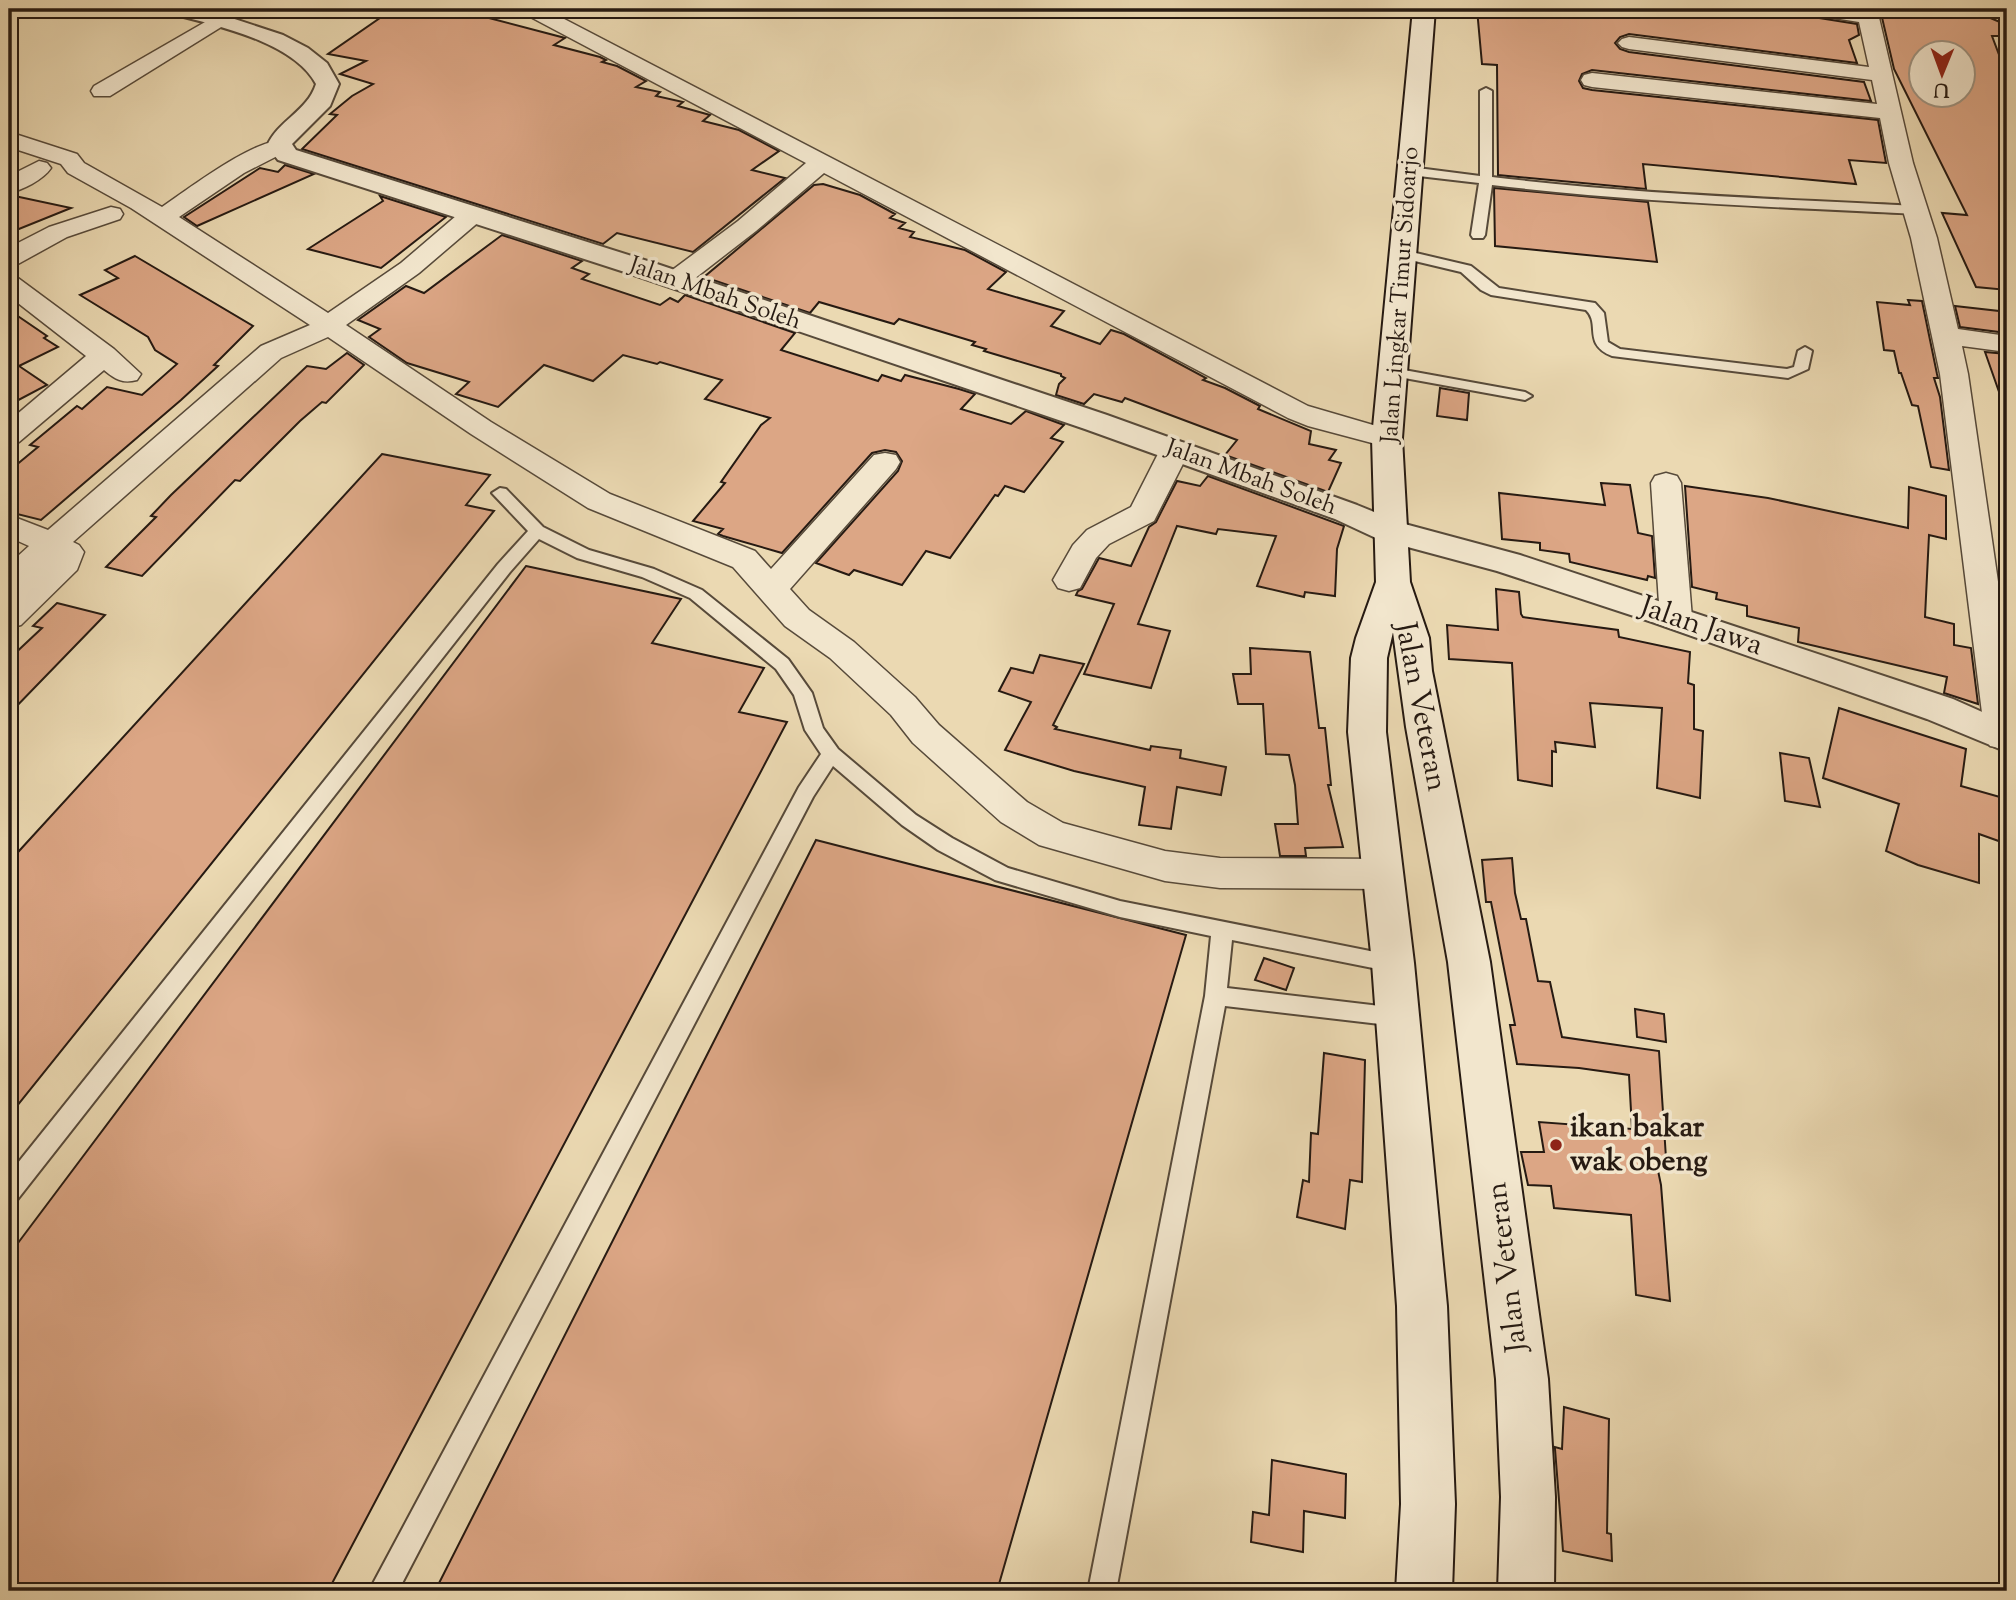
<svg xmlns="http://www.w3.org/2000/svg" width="2016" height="1600" viewBox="0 0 2016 1600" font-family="'Sorts Mill Goudy',serif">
	<rect width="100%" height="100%" fill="#ebd9b2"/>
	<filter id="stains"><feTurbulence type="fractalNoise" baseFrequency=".00286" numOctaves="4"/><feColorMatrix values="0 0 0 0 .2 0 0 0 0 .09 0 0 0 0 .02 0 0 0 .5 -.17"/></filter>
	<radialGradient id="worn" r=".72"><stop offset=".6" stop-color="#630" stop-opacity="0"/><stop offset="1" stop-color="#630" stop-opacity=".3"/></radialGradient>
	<g fill="#dca685" stroke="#261a12" stroke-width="2" fill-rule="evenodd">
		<path d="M 393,9 L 511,9 L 489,18 L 565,38 L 554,45 L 600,57 L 606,60 L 602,62 L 617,66 L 646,81 L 636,87 L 660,92 L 656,96 L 683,102 L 678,106 L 710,115 L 703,121 L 739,130 L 779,151 L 752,170 L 785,178 L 693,252 L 617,233 L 603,244 L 302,149 L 337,115 L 330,114 L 352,96 L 373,84 L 340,74 L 366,61 L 328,54 Z"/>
		<path d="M 1477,9 L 1802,9 L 1807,16 L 1857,24 L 1859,35 L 1849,40 L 1857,63 L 1629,34 L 1620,37 L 1615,43 L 1620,49 L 1629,52 L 1864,82 L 1871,101 L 1592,70 L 1582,74 L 1579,81 L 1583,88 L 1592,90 L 1878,120 L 1886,163 L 1849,160 L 1856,184 L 1643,164 L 1646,189 L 1498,175 L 1497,65 L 1482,64 Z"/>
		<path d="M 1880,9 L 1969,9 L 2007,25 L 2007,36 L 1992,36 L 2007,76 L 2007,290 L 1976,287 L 1942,213 L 1967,215 L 1894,69 ZM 1922,52 L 1964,52 L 1964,94 L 1922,94 Z"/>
		<path d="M 285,165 L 314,174 L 197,226 L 184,217 L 260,168 L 278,172 Z"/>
		<path d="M 823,184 L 860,195 L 895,214 L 890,218 L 905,223 L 899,228 L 914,232 L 910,237 L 965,250 L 1006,272 L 988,289 L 1064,311 L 1051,326 L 1100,344 L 1111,330 L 1124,334 L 1206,378 L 1203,380 L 1225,388 L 1260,406 L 1258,409 L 1311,431 L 1309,444 L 1336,450 L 1329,460 L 1341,463 L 1328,492 L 1225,455 L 1237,440 L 1125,398 L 1122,402 L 1094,394 L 1084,404 L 1056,395 L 1059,384 L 1065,378 L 1061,376 L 1061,374 L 984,351 L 986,349 L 972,345 L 975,342 L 899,319 L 894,324 L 819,302 L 810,313 L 704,277 L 814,185 Z"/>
		<path d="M 1494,188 L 1648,202 L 1657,262 L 1495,246 Z"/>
		<path d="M 9,195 L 10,195 L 71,208 L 9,233 Z"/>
		<path d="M 380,196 L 446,217 L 381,268 L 308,249 L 383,201 Z"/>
		<path d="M 502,235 L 582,261 L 572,268 L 589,274 L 582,279 L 660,305 L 670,298 L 678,302 L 685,295 L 795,333 L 781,350 L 878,381 L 882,375 L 901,381 L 905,375 L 959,389 L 975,394 L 961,409 L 1011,424 L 1026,411 L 1064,425 L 1051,438 L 1063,442 L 1024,492 L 1005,486 L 998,496 L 995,495 L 950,558 L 926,551 L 902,585 L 854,570 L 849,575 L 816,563 L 898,471 L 902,461 L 896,452 L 885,450 L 872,453 L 782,553 L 723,536 L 718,534 L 723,529 L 693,521 L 725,483 L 721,482 L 761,425 L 770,418 L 705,399 L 722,380 L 660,362 L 657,364 L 623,355 L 593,381 L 544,365 L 498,407 L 456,394 L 469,382 L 407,363 L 369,337 L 380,329 L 358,320 L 406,286 L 424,293 Z"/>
		<path d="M 135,256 L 253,326 L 214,365 L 218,366 L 181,400 L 41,520 L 9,512 L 9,471 L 38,447 L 30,445 L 77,406 L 82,409 L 107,387 L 142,395 L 177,364 L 155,350 L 148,337 L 80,295 L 118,278 L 105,270 Z"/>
		<path d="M 1908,300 L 1922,301 L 1937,374 L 1938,378 L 1934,378 L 1940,397 L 1949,470 L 1931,467 L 1918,406 L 1912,405 L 1901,373 L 1899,373 L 1894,351 L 1884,350 L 1877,302 L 1910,305 Z"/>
		<path d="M 1955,306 L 1999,311 L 2007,333 L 1960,327 Z"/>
		<path d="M 9,310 L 47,336 L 44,338 L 58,347 L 19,366 L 47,385 L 9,405 Z"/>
		<path d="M 1985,352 L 2007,354 L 2007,405 L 2004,406 Z"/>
		<path d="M 347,353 L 364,365 L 326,403 L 322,402 L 300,421 L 240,481 L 235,480 L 142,576 L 106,567 L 156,517 L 151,516 L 171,495 L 307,366 L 326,369 Z"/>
		<path d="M 1440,388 L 1469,393 L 1467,420 L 1437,416 Z"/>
		<path d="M 382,454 L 490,475 L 466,505 L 494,511 L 9,1116 L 9,862 Z"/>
		<path d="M 1208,476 L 1344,526 L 1337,549 L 1335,596 L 1305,592 L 1304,597 L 1257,586 L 1276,536 L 1218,529 L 1216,534 L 1177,526 L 1138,624 L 1170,631 L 1151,688 L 1084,674 L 1114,604 L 1076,595 L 1078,591 L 1082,589 L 1099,558 L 1131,566 L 1149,527 L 1156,522 L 1177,481 L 1200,486 Z"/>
		<path d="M 1601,483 L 1630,485 L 1638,533 L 1652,536 L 1655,578 L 1648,576 L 1647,580 L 1570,562 L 1569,554 L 1540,550 L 1540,543 L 1502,539 L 1499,493 L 1605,505 Z"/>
		<path d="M 1685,486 L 1768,498 L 1908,528 L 1909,487 L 1946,496 L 1946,539 L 1929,535 L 1925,617 L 1954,624 L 1954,645 L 1971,648 L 1978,704 L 1944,693 L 1947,677 L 1798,642 L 1799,628 L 1747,616 L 1747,606 L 1716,599 L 1717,593 L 1692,587 Z"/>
		<path d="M 526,566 L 681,599 L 652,643 L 764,668 L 739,712 L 787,722 L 328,1591 L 9,1591 L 9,1255 Z"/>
		<path d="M 1496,589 L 1519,592 L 1521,614 L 1523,617 L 1618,630 L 1619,637 L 1690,652 L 1688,683 L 1694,685 L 1694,729 L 1703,731 L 1700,798 L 1657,788 L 1662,708 L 1590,703 L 1595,747 L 1555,742 L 1556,752 L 1552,751 L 1552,786 L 1518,780 L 1512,663 L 1449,659 L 1447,625 L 1498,630 Z"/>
		<path d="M 57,603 L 105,615 L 9,714 L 9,659 L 42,628 L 33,626 Z"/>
		<path d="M 1250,648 L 1310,652 L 1319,728 L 1325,728 L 1331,785 L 1328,785 L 1343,847 L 1305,848 L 1306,856 L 1280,856 L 1275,824 L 1298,824 L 1295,785 L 1289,755 L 1266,754 L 1263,704 L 1238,704 L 1233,674 L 1251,674 Z"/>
		<path d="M 1040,655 L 1084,664 L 1053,725 L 1057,727 L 1055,729 L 1150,750 L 1151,746 L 1181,750 L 1180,758 L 1226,767 L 1221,795 L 1177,787 L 1171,829 L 1139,825 L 1145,787 L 1074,771 L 1005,750 L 1031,702 L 999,691 L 1011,668 L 1033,673 Z"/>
		<path d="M 1839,708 L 1966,749 L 1961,786 L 2007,799 L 2007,844 L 1979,834 L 1979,883 L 1918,865 L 1886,851 L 1899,804 L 1823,778 Z"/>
		<path d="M 1780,753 L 1809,758 L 1820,807 L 1785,801 Z"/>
		<path d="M 816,840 L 1186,935 L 997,1591 L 435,1591 Z"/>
		<path d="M 1512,858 L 1515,893 L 1521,919 L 1526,919 L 1538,981 L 1550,982 L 1562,1037 L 1659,1051 L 1666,1158 L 1655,1156 L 1661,1185 L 1670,1301 L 1636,1295 L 1631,1215 L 1554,1208 L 1551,1186 L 1528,1185 L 1521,1152 L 1544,1152 L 1539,1122 L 1632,1129 L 1629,1075 L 1579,1068 L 1517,1064 L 1510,1025 L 1515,1025 L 1491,902 L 1486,902 L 1482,860 Z"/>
		<path d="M 1264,958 L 1294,968 L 1286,990 L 1255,980 Z"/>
		<path d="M 1635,1009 L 1664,1014 L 1666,1042 L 1637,1037 Z"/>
		<path d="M 1324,1053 L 1365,1060 L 1362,1182 L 1350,1180 L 1345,1229 L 1297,1217 L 1303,1180 L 1309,1182 L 1311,1133 L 1318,1134 Z"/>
		<path d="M 1564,1407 L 1609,1419 L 1607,1533 L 1611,1534 L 1612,1561 L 1563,1551 L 1555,1449 L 1555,1447 L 1562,1449 Z"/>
		<path d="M 1272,1460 L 1346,1474 L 1345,1518 L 1304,1511 L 1303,1552 L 1251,1542 L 1253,1512 L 1269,1515 Z"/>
	</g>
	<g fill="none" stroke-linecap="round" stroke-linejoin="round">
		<defs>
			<g id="service">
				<path d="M 1486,88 L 1492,91 L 1492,177 C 1633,194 1775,199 1917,206 L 1923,210 L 1917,214 C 1775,207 1633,202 1492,185 L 1485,235 L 1483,238 L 1473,238 L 1471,235 L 1479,183 L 1410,175 L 1404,171 L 1410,167 L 1480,176 L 1480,91 Z"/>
				<path d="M 1403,250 L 1471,266 L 1499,288 L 1595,303 L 1604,313 L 1608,342 L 1620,349 L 1787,369 L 1794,367 L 1798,351 L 1805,347 L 1812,351 L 1808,369 L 1788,378 L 1612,356 C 1582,344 1601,324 1586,310 L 1491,295 L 1481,290 L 1461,272 L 1398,257 L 1398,251 Z"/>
				<path d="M 1393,368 L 1525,392 L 1532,396 L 1525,400 L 1388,375 L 1386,372 L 1388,369 Z"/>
				<path d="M 500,488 L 506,489 L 543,527 L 589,550 L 654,569 L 702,590 L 788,659 L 812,693 L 823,728 L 838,749 L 916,815 L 952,838 L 1008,868 L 1120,901 L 1400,957 L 1404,963 L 1400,969 L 1393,972 L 1232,940 L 1227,988 L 1397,1008 L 1405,1010 L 1408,1017 L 1405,1024 L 1397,1026 L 1225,1006 L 1116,1591 L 1088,1591 L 1205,996 L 1211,936 L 1120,917 L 995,880 L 938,850 L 902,825 L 833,766 L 813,797 L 398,1591 L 369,1591 L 799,787 L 821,754 L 805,730 L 794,695 L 776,669 L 690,598 L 642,577 L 577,558 L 539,539 L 510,572 L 17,1200 L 9,1203 L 9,1174 L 498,564 L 528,531 L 492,493 Z"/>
			</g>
			<g id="minor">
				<path d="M 520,9 L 545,9 L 1308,406 L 1397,432 L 1402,438 L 1397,444 L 1387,447 L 1308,426 L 1288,418 L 824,173 L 756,231 L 685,286 L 676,288 L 667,286 L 663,280 L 667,274 L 738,221 L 806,163 L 523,13 Z"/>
				<path d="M 1805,9 L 1877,9 L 1913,163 L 1937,238 L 1958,329 L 2007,336 L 2007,352 L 1962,346 L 1968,374 L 2007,644 L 2007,749 L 1990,746 L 1985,737 L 1940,374 L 1911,238 L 1889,163 L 1880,118 L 1592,87 L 1584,85 L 1581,80 L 1584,75 L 1592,73 L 1877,104 L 1872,80 L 1629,49 L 1622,47 L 1618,43 L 1622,39 L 1629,37 L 1869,67 L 1859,22 L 1815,15 L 1808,13 Z"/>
				<path d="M 219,14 L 226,16 L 229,20 L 226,24 L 110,96 L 94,96 L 91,91 L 94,86 Z"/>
				<path d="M 9,132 L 77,154 L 84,163 L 162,207 C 187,190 260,134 287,141 L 291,146 L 287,151 L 244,173 L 179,217 L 328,313 L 401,263 L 463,210 L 472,208 L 481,210 L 484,215 L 481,220 L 419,273 L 346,325 L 491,422 L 610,494 L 755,551 L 771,569 L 874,455 L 885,453 L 896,455 L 900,462 L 896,469 L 790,589 L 809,610 L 854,642 L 915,697 L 939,725 L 1027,802 L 1063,823 L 1165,851 L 1220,858 L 1383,859 L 1397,863 L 1402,874 L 1397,885 L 1383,889 L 1220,888 L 1165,881 L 1039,845 L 1001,822 L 913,743 L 891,715 L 830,658 L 785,626 L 733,567 L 588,508 L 471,434 L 328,337 L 281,358 L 73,542 L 79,545 L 84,552 L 77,570 L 21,625 L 9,628 L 9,598 L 18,590 L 9,592 L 9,564 L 29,546 L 9,537 L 9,515 L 48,530 L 261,346 L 310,325 L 131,208 L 68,173 L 61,164 L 9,147 Z"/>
				<path d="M 39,161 L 47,163 L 51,168 C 43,180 22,190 9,193 L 9,176 Z"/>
				<path d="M 111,207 L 120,209 L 123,214 L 120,219 L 67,237 L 18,264 L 9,267 L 9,248 L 12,246 L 49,227 Z"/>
				<path d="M 9,276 L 18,278 L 114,349 L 141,374 L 137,380 C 122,384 115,379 104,370 L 19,442 L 9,445 L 9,421 L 86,356 L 9,296 Z"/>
				<path d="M 1175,441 L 1185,443 L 1190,450 L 1154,521 L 1109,544 L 1096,558 L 1080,588 L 1069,591 L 1058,588 L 1053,580 L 1073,545 L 1087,530 L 1131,507 L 1160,450 L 1165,443 Z"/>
				<path d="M 1666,473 L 1677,476 L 1681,483 L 1692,618 L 1688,626 L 1676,630 L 1664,626 L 1660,618 L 1651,483 L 1655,476 Z"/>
			</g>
			<path id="tertiary" d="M 169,9 L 204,9 L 283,35 L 308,48 L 327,63 L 339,84 L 330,106 L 292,144 L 296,150 L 657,264 L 1107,415 L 1357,505 L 1401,523 L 1520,555 L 1953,699 L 2007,723 L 2007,752 L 1927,719 L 1652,622 L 1497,571 L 1378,539 L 1335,519 L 1085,429 L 637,276 L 278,160 L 267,146 C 278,120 307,112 316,84 C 294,42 215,25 172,14 Z"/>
			<path id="secondary" d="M 1413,9 L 1435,9 L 1402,438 L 1410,582 L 1429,638 L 1432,671 L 1490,962 L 1548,1379 L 1555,1497 L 1554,1591 L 1498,1591 L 1501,1497 L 1496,1379 L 1448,962 L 1406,727 L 1393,632 L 1387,658 L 1386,732 L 1414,963 L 1447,1306 L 1455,1504 L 1452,1591 L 1396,1591 L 1401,1504 L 1397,1306 L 1372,963 L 1348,732 L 1351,658 L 1356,638 L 1376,582 L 1372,438 Z"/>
		</defs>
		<use href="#service" stroke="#574a3a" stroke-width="4"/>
		<use href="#minor" stroke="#574a3a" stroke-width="3"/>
		<use href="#tertiary" stroke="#574a3a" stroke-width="4"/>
		<use href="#secondary" stroke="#261a12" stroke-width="4"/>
		<use href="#service" fill="#f2e6cd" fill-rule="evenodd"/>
		<use href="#minor" fill="#f2e6cd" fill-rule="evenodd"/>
		<use href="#tertiary" fill="#f2e6cd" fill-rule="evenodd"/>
		<use href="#secondary" fill="#f2e6cd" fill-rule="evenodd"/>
	</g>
	<circle fill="#8f2418" stroke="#f2e6cd" stroke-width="2.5" cx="1556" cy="1145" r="7"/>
	<g text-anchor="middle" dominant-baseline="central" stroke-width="7" stroke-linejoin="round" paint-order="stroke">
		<g font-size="24" fill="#261a12" stroke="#f2e6cd">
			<text transform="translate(715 294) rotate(19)">Jalan Mbah Soleh</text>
			<text transform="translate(1401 295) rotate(-86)">Jalan Lingkar Timur Sidoarjo</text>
			<text transform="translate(1251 478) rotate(20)">Jalan Mbah Soleh</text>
		</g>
		<g font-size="30" fill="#261a12" stroke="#f2e6cd">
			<text transform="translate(1701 627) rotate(19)">Jalan Jawa</text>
			<text transform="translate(1420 707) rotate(79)">Jalan Veteran</text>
			<text transform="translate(1508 1267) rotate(-97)">Jalan Veteran</text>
		</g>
		<g font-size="30" font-weight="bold" fill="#261a12" stroke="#f2e6cd" text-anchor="start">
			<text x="1570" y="1128">ikan bakar<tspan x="1570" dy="34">wak obeng</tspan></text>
		</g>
	</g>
	<rect width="2016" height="1600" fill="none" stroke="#ebd9b2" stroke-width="35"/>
	<rect x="10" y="10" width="1995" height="1579" fill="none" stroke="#261a12" stroke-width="3.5"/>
	<rect x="18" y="18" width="1981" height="1565" fill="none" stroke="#261a12" stroke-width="2"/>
	<g transform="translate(1942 74) rotate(181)"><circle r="33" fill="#f2e6cd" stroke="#a09482" stroke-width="2"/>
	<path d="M0-5L12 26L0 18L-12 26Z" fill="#8f2418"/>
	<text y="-10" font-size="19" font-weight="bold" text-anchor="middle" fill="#261a12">U</text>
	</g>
	<rect width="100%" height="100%" filter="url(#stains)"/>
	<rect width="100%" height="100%" fill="url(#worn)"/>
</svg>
